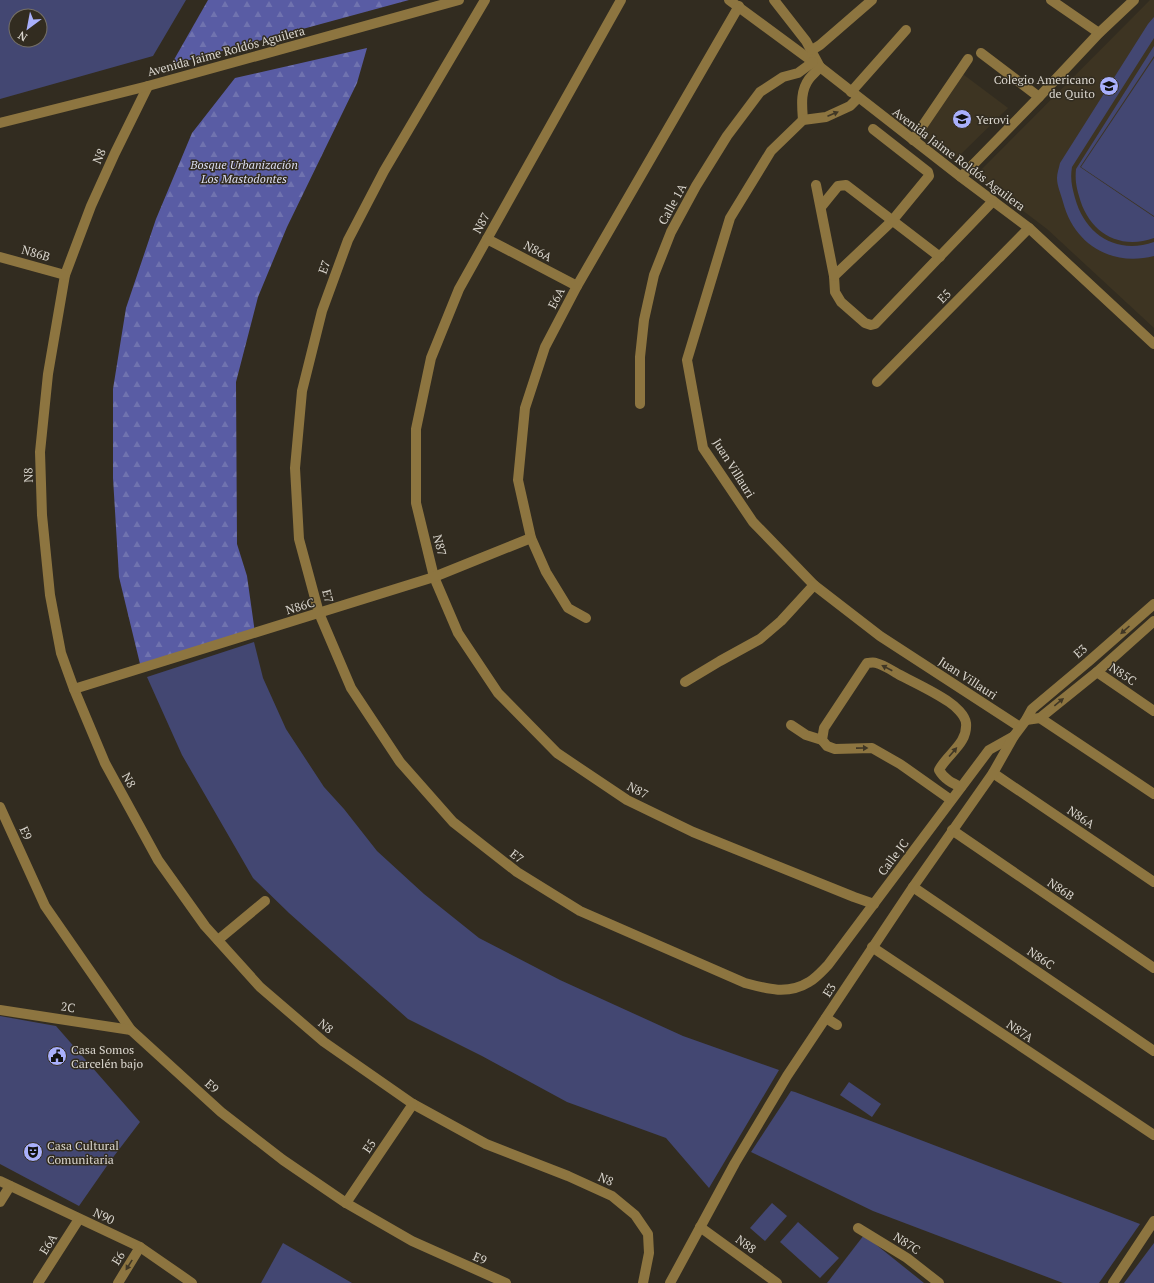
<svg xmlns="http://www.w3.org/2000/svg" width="1154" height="1283" viewBox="0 0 1154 1283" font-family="'PT Serif',serif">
	<defs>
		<pattern id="forest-firs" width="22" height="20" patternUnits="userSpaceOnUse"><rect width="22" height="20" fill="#595ca4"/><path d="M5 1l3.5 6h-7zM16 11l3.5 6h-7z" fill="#7073af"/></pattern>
	</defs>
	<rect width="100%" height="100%" fill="#322c20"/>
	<g fill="#3d3422">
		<path d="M 1150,0 L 1154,0 L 1154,328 L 1047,229 L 981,179 L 979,172 Z"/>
		<path d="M 960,72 L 1008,108 L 959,156 L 954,159 L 919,132 Z"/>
	</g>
	<g fill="#434772" fill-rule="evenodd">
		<path d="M 0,0 L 186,0 L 153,56 L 0,99 ZM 16,16 L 40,16 L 40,40 L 16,40 Z"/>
		<path d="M 1154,17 L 1154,38 L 1072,167 C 1070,179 1072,187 1075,198 C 1085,235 1117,255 1154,242 L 1154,256 C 1111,267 1074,244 1063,202 C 1061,194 1057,186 1057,178 C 1057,173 1059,168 1060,163 L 1148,24 Z"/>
		<path d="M 1154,46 L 1154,56 L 1080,167 L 1154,217 L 1154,238 C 1118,251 1088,231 1079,196 C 1076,186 1075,179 1076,169 Z"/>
		<path d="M 1154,58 L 1154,216 L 1081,167 Z"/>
		<path d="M 254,642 L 263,678 L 286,729 L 324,787 L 344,809 L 377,851 L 424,894 L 479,938 L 560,980 L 683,1036 L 779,1070 L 709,1188 L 666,1138 L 567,1102 L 482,1056 L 408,1019 L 289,913 L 253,878 L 182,755 L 147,677 Z"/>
		<path d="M 0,1016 L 56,1026 L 140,1122 L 111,1160 L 79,1206 L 0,1164 Z"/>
		<path d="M 849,1082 L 881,1104 L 872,1117 L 840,1095 Z"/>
		<path d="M 791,1091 L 795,1092 L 1140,1224 L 1099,1283 L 1063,1283 L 873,1211 L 751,1152 Z"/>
		<path d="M 772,1203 L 787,1216 L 765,1241 L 750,1228 Z"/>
		<path d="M 798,1222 L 839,1258 L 820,1278 L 780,1242 Z"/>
		<path d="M 864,1235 L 924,1283 L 827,1283 Z"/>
		<path d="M 283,1243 L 352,1283 L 261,1283 Z"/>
		<path d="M 1154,1243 L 1154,1283 L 1124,1283 Z"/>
	</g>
	<g fill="url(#forest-firs)">
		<path d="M 208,0 L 409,0 L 171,65 Z"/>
		<path d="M 367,48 L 357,83 L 287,227 L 258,297 L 236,382 L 237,544 L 247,576 L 255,633 L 141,668 L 119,577 L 113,478 L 113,389 L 126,308 L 156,219 L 192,133 L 235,78 Z"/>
	</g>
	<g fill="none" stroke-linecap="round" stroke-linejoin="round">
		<g stroke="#8d7540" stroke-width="10">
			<path d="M 485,0 L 384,171 L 348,240 L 322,311 L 302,391 L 295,468 L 299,539 L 319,613 L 351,688 L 400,762 L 453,822 L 517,872 L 580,911 L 745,983 C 767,989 788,995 809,982 C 816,978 822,971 828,965 L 989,750 L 1014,736"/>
			<path d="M 621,0 L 459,289 L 431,358 L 416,429 L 416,503 L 434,577 L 458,633 L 498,693 L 557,753 L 627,800 L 693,832 L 854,897 L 874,904"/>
			<path d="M 729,0 L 820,67 L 961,177 L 1029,228 L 1154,344"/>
			<path d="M 774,0 L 806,41 L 820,67 C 817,71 812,75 809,79 C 800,91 802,106 803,120"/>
			<path d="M 1051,0 L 1099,33"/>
			<path d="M 812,50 L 820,45 L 872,0"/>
			<path d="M 981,53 L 1039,97"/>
			<path d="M 148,86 L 115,153 L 91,206 L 65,275 L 48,374 L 40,452 L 42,515 L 50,595 L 61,653 L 74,689 L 105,763 L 158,860 L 205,926 L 260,987 L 324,1042 L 413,1104 L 486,1144 L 568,1176 L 612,1196 L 635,1215 L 648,1234 L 649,1253 L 643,1283"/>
			<path d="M 851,92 L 906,30"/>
			<path d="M 858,98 L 850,106 L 826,117 L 803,120 L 771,151 L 730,218 L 687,360 L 703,448 L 753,522 L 814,585 L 880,636 L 1020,727"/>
			<path d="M 0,123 L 148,86 L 459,0"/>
			<path d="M 913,140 L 968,59"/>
			<path d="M 961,177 L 1039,97 L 1099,33 L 1134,0"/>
			<path d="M 816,185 L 834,276 L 835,292 L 841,302 L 865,323 L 871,325 L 875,324 L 993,201"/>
			<path d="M 821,207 L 838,186 L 846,185 L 940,257"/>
			<path d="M 487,239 L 577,286"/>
			<path d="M 0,257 L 65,275"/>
			<path d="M 834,276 L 892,221 L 929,176 L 928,172 L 873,129"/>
			<path d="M 877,382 L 1029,228"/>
			<path d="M 640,404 L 640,357 L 644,320 L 654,275 L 671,232 L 696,186 L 727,136 L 760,92 L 783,77 L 798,73 L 813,62"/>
			<path d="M 586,618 L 568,608 L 546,572 L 531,538 L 518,480 L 525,408 L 545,347 L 577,286 L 739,6"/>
			<path d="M 1097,672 L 1154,711"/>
			<path d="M 685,682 L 720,661 L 760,639 L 781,621 L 814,585"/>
			<path d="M 74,689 L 434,577 L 531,538"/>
			<path d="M 1040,718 L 1154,794"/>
			<path d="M 1026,720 L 1040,718 L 1097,672 L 1154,621"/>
			<path d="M 791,725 L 806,735 L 822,740"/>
			<path d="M 993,773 L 1154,882"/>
			<path d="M 951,800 L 900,764 L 872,748 L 835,749 L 827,746 L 822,740 L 824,728 L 867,663 C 870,663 873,662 876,663 C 884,665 891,670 898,674 C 915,683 933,691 949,702 C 955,706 965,715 966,723 C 968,744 947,754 939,770 C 944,779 952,783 961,787"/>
			<path d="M 0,807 L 45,906 L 131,1030 L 221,1112 L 283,1160 L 346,1203 L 412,1241 L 506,1283"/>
			<path d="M 952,830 L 1154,968"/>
			<path d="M 913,887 L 1154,1051"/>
			<path d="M 218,940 L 265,901"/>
			<path d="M 872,947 L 1154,1135"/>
			<path d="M 0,1010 L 131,1030"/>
			<path d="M 826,1018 L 837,1025"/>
			<path d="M 0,1181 L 140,1247 L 192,1283"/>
			<path d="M 0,1202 L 10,1186"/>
			<path d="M 346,1203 L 413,1104"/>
			<path d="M 700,1227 L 777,1283"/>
			<path d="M 858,1228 L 907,1258 L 939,1283"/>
			<path d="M 38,1283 L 79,1219"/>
			<path d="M 118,1283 L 140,1247"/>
			<path d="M 670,1283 L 735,1163 L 787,1076 L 913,887 L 993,773 L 1014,736 L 1026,720 L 1032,709 L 1088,662 L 1154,604"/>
			<path d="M 1113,1283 L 1154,1221"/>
		</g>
	</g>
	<defs><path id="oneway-solid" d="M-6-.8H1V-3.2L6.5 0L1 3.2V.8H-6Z"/></defs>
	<g fill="#403725">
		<use href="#oneway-solid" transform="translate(833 114) rotate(-23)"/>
		<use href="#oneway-solid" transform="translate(1125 630) rotate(138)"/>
		<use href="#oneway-solid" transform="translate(887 668) rotate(-153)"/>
		<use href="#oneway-solid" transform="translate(1059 702) rotate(-39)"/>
		<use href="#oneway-solid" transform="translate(862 748) rotate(-1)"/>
		<use href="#oneway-solid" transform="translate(953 752) rotate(-49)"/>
		<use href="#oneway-solid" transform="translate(129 1265) rotate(122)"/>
	</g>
	<defs>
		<symbol id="school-disc" viewBox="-11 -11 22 22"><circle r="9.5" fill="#a9b0fc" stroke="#322c20"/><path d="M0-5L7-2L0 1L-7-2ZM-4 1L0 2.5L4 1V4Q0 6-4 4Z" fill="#111"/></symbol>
		<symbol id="university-disc" viewBox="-11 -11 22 22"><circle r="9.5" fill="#a9b0fc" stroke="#322c20"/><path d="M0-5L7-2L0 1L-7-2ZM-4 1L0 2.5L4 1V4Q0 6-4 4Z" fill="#111"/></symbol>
		<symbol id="civic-disc" viewBox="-11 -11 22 22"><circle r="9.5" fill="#a9b0fc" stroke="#322c20"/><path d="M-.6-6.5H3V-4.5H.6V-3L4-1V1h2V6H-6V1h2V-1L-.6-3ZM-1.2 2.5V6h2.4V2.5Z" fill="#111"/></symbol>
		<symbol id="theatre-disc" viewBox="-11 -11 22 22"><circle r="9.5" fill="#a9b0fc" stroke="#322c20"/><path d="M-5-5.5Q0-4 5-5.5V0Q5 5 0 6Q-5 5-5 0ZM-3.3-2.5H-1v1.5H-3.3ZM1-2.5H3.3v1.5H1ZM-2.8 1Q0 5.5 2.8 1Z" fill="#111"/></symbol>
	</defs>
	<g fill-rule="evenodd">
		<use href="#school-disc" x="1098" y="75" width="22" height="22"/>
		<use href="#university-disc" x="951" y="108" width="22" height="22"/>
		<use href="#civic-disc" x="46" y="1045" width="22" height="22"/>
		<use href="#theatre-disc" x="22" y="1141" width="22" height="22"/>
	</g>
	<g text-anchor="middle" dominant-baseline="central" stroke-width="3" stroke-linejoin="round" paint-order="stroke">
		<g font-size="12" fill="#dad6ce" stroke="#322c20">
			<text transform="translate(226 51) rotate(-15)">Avenida Jaime Roldós Aguilera</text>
			<text transform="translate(99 156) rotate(-66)">N8</text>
			<text transform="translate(959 159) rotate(37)">Avenida Jaime Roldós Aguilera</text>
			<text transform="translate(672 204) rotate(-61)">Calle 1A</text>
			<text transform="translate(481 223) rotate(-61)">N87</text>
			<text transform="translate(538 251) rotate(28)">N86A</text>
			<text transform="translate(36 253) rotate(16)">N86B</text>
			<text transform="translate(324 267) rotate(-70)">E7</text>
			<text transform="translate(944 296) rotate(-45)">E5</text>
			<text transform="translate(556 298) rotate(-62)">E6A</text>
			<text transform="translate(734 468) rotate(58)">Juan Villauri</text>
			<text transform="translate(28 475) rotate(-92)">N8</text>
			<text transform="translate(440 545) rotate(76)">N87</text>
			<text transform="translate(328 596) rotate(75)">E7</text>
			<text transform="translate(300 606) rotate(-17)">N86C</text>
			<text transform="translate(1080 651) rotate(-41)">E3</text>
			<text transform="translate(1123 674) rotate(34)">N85C</text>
			<text transform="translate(968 678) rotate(33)">Juan Villauri</text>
			<text transform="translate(129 780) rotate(61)">N8</text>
			<text transform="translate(638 790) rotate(28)">N87</text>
			<text transform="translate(1081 817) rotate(34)">N86A</text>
			<text transform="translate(26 833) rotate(66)">E9</text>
			<text transform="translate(517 856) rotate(38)">E7</text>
			<text transform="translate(893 857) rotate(-53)">Calle JC</text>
			<text transform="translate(1061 889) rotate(34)">N86B</text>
			<text transform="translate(1041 958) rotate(34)">N86C</text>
			<text transform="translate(829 990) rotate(-57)">E3</text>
			<text transform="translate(68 1007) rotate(9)">2C</text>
			<text transform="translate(326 1026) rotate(39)">N8</text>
			<text transform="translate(1020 1031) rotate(34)">N87A</text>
			<text transform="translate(212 1086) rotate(42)">E9</text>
			<text transform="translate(369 1146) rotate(-56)">E5</text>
			<text transform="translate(606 1179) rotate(24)">N8</text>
			<text transform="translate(104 1216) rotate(25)">N90</text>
			<text transform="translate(907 1243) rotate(33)">N87C</text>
			<text transform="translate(48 1244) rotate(-58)">E6A</text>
			<text transform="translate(746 1244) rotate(36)">N88</text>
			<text transform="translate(118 1258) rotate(-58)">E6</text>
			<text transform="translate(480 1258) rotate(24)">E9</text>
		</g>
		<g font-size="12" fill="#dad6ce" stroke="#322c20" text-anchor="start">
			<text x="1095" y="79" text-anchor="end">Colegio Americano<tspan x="1095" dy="14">de Quito</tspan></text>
			<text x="976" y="119">Yerovi</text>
			<text x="71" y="1049">Casa Somos<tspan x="71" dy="14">Carcelén bajo</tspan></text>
			<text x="47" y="1145">Casa Cultural<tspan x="47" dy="14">Comunitaria</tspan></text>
		</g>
		<g font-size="12" font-style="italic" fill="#dcdef3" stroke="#322c20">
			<text x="244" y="164">Bosque Urbanización<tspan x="244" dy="14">Los Mastodontes</tspan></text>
		</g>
	</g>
	<g transform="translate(28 28) rotate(212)"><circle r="19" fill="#322c20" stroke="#757066"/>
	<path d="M0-3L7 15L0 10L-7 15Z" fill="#a9b0fc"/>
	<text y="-6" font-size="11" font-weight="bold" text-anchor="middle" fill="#dad6ce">N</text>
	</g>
</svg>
